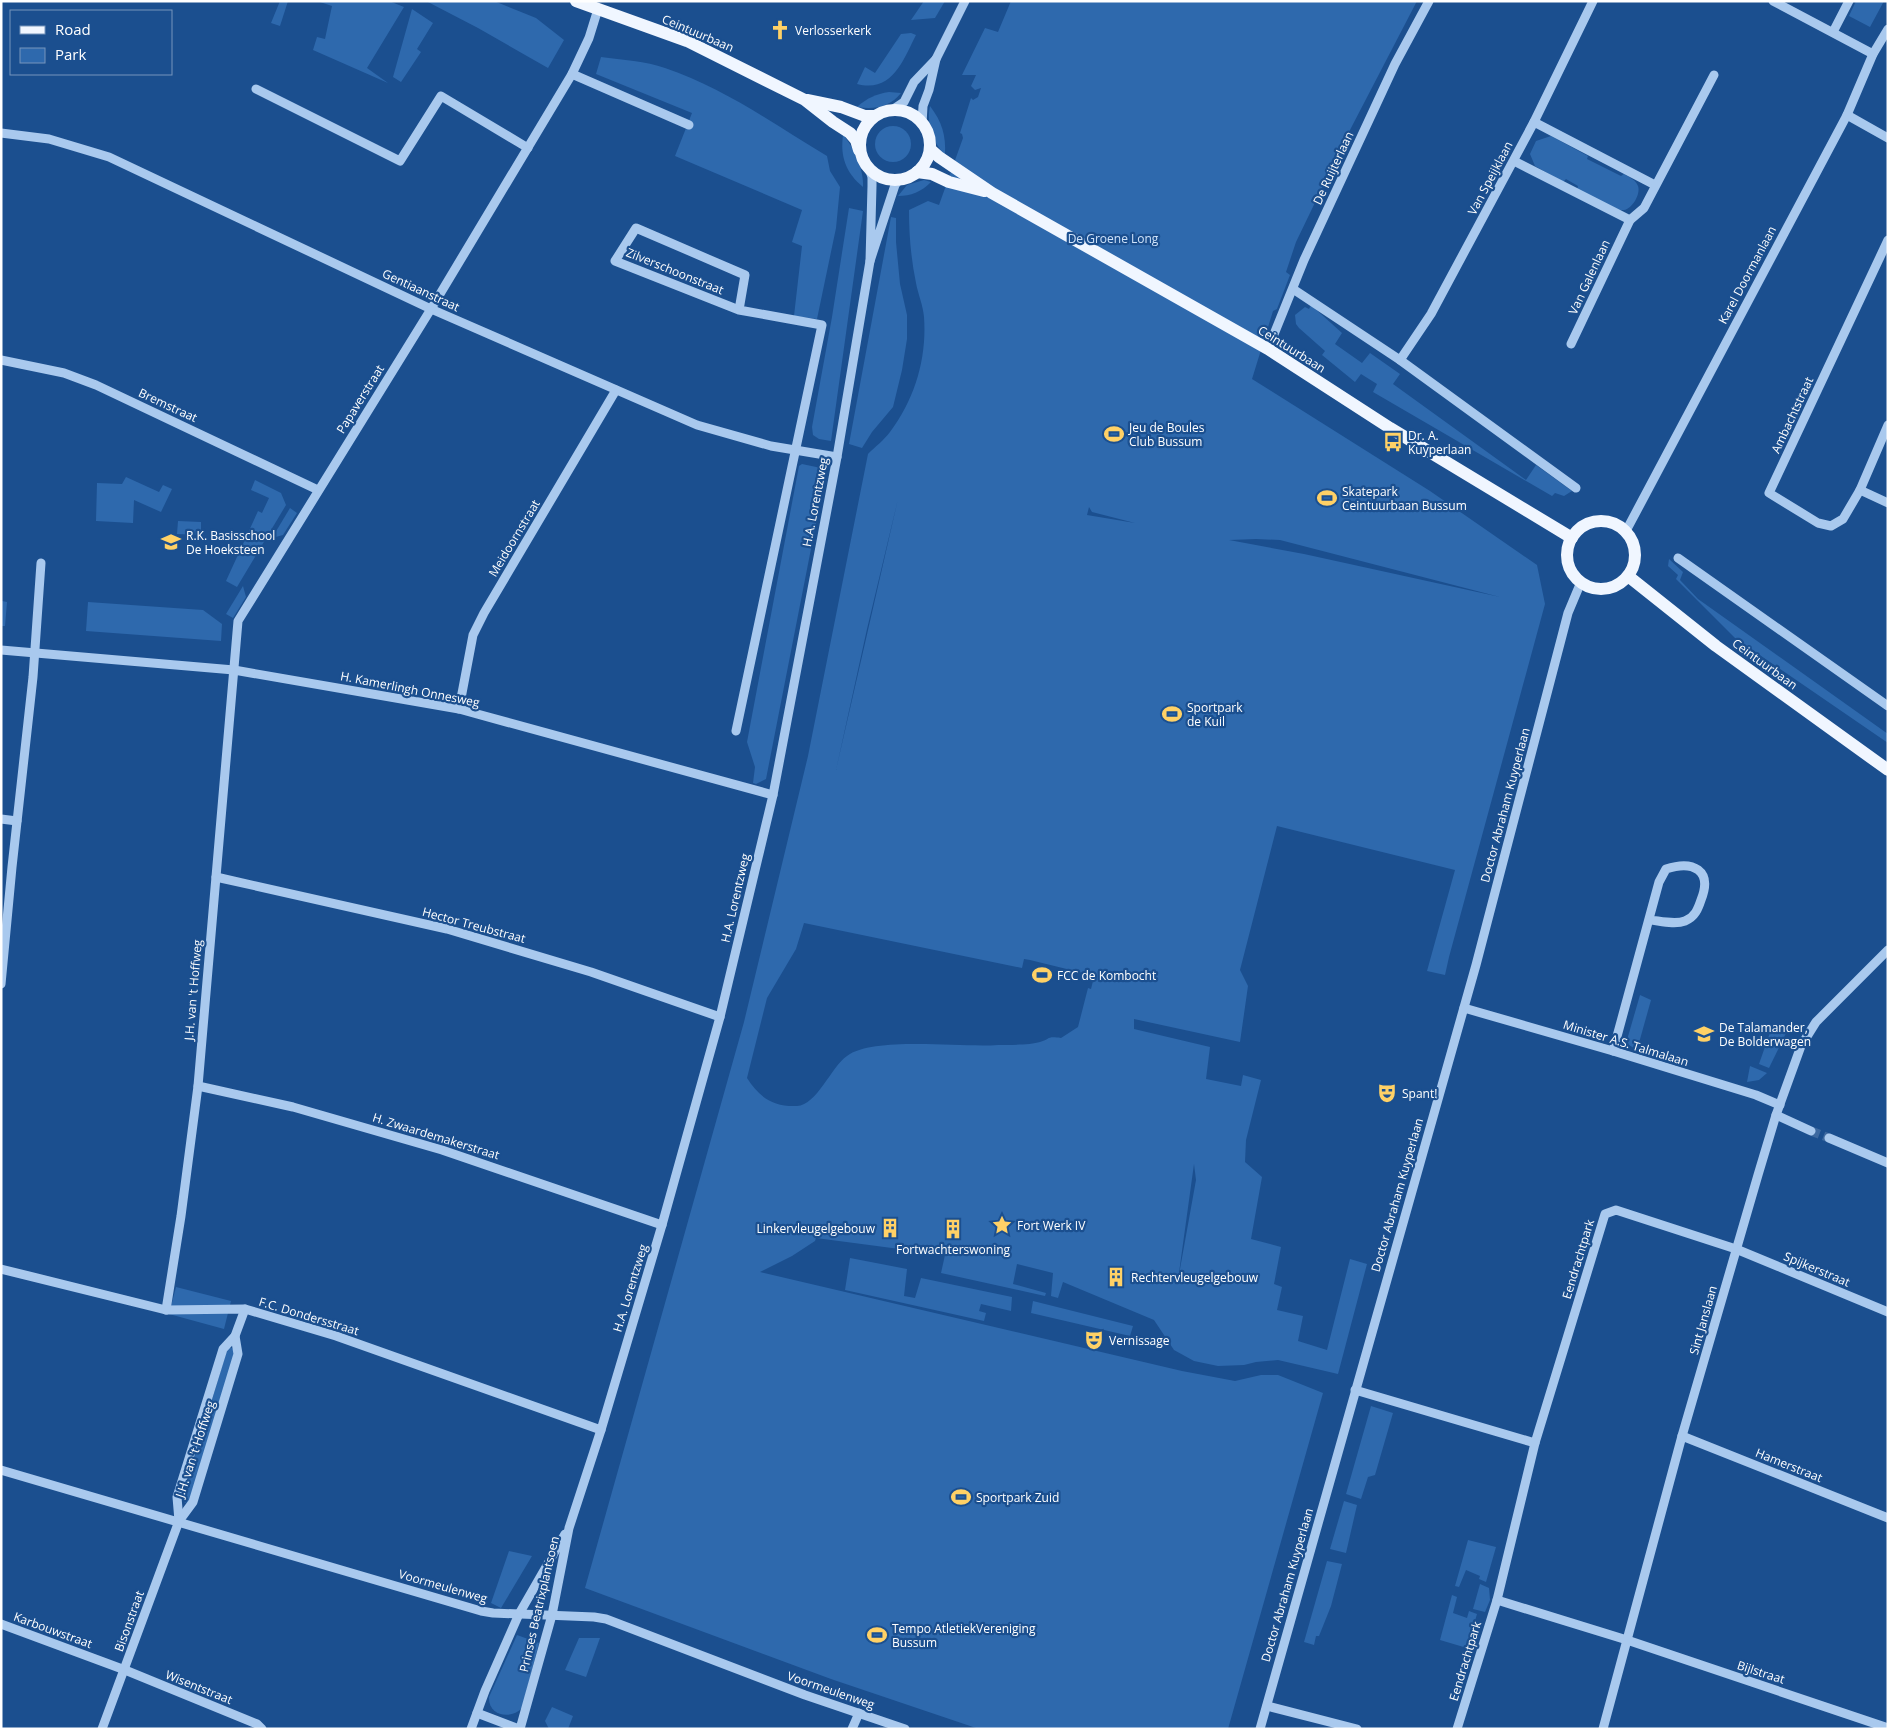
<svg xmlns="http://www.w3.org/2000/svg" width="1889" height="1730" viewBox="0 0 1889 1730" font-family="'Open Sans',sans-serif">
	<rect width="100%" height="100%" fill="#1b4f8f"/>
	<g fill="#2e69ad" fill-rule="evenodd">
		<path d="M 280,1 L 288,1 L 280,26 L 271,23 Z"/>
		<path d="M 317,1 L 389,1 L 404,7 L 367,68 L 388,83 L 313,50 L 317,37 L 325,39 L 332,6 Z"/>
		<path d="M 426,1 L 494,1 L 536,18 L 564,40 L 548,68 L 478,28 Z"/>
		<path d="M 924,1 L 945,1 L 935,18 L 911,20 Z"/>
		<path d="M 1011,1 L 1417,1 L 1351,128 L 1296,242 L 1286,272 L 1290,275 L 1277,309 L 1273,311 L 1252,379 L 1430,491 L 1537,565 L 1545,604 L 1449,957 L 1445,975 L 1427,971 L 1455,870 L 1277,826 L 1240,970 L 1248,986 L 1240,1042 L 1134,1019 L 1134,1029 L 1210,1047 L 1206,1079 L 1241,1086 L 1243,1075 L 1261,1080 L 1246,1140 L 1245,1162 L 1262,1177 L 1251,1239 L 1281,1247 L 1274,1284 L 1282,1287 L 1277,1310 L 1303,1316 L 1298,1341 L 1327,1350 L 1350,1259 L 1367,1264 L 1338,1374 L 1278,1360 L 1256,1362 L 1244,1365 L 1218,1366 L 1194,1361 L 1174,1350 L 1154,1320 L 1063,1282 L 1058,1298 L 1051,1296 L 1053,1273 L 1017,1264 L 1013,1284 L 1046,1293 L 1045,1296 L 941,1273 L 945,1255 L 816,1238 L 815,1241 L 792,1256 L 760,1272 L 1182,1371 L 1235,1381 L 1261,1375 L 1278,1375 L 1323,1393 L 1228,1729 L 979,1729 L 831,1679 L 585,1588 L 744,1022 L 808,756 L 868,454 C 875,447 884,440 890,432 C 915,399 927,358 924,317 C 923,305 918,294 916,283 C 911,259 909,235 909,210 L 928,201 L 939,205 L 963,138 L 962,134 L 960,133 L 971,98 L 973,100 L 978,97 L 981,88 L 975,90 L 971,86 L 976,75 L 962,75 L 985,28 L 998,32 ZM 898,499 L 836,770 L 867,629 ZM 1089,507 L 1092,512 L 1135,523 L 1087,515 ZM 1256,539 L 1280,540 L 1500,597 L 1304,554 L 1229,540 ZM 804,923 L 1022,968 L 1024,959 L 1030,960 L 1083,973 L 1084,978 L 1093,981 L 1091,989 L 1088,988 L 1078,1027 L 1061,1038 C 1046,1036 1051,1039 1040,1042 C 1031,1045 1008,1045 998,1045 C 962,1048 874,1036 847,1056 C 831,1067 817,1105 797,1106 C 773,1107 759,1097 747,1078 L 767,998 L 796,949 ZM 1194,1164 L 1196,1180 L 1178,1280 Z"/>
		<path d="M 1856,1 L 1884,1 L 1870,27 L 1849,16 Z"/>
		<path d="M 412,9 L 433,23 L 417,49 L 421,52 L 401,82 L 393,77 Z"/>
		<path d="M 911,33 L 916,35 C 903,60 893,93 857,84 L 865,67 L 875,73 L 901,34 Z"/>
		<path d="M 601,57 C 622,60 646,61 665,68 C 724,88 774,124 827,156 L 830,171 L 840,187 L 836,228 L 817,319 L 794,316 L 802,246 L 792,242 L 802,210 L 675,156 L 692,113 L 596,74 Z"/>
		<path d="M 889,92 L 901,93 C 890,107 874,110 857,107 C 867,98 876,94 889,92 Z"/>
		<path d="M 930,106 C 942,122 946,135 945,155 C 933,143 926,123 930,106 Z"/>
		<circle cx="893" cy="144" r="18"/>
		<path d="M 843,135 C 854,147 864,170 863,187 C 846,173 840,157 843,135 Z"/>
		<path d="M 1551,136 L 1588,156 L 1587,159 L 1621,176 L 1624,174 C 1629,177 1636,180 1638,186 C 1641,194 1632,209 1624,210 C 1612,211 1588,196 1577,190 L 1578,186 L 1566,179 L 1563,182 L 1535,166 L 1530,154 L 1536,141 Z"/>
		<path d="M 924,180 L 931,182 C 921,192 911,196 898,196 L 907,185 Z"/>
		<path d="M 849,208 L 863,211 L 831,441 L 819,439 L 813,435 L 812,427 L 832,317 Z"/>
		<path d="M 891,217 L 896,218 L 896,242 L 900,284 L 907,315 L 907,339 L 902,370 L 893,407 L 872,432 L 862,448 L 849,444 Z"/>
		<path d="M 1311,305 L 1342,333 L 1335,344 L 1362,363 L 1370,353 L 1400,374 L 1393,384 L 1526,480 L 1536,465 L 1572,491 L 1564,496 L 1555,493 L 1552,496 L 1373,392 L 1377,384 L 1361,374 L 1355,382 L 1322,355 L 1325,351 L 1299,328 L 1296,324 L 1295,315 L 1305,307 L 1309,309 Z"/>
		<path d="M 802,464 L 821,468 L 826,472 L 766,779 L 756,784 L 753,783 L 755,767 L 747,742 L 799,466 Z"/>
		<path d="M 126,477 L 159,492 L 163,485 L 172,489 L 161,512 L 134,500 L 133,523 L 96,521 L 97,483 L 122,484 Z"/>
		<path d="M 255,480 L 281,493 L 286,505 L 237,587 L 226,581 L 258,511 L 262,513 L 269,498 L 251,490 Z"/>
		<path d="M 290,508 L 297,513 L 283,535 L 272,538 Z"/>
		<path d="M 178,521 L 201,522 L 201,535 L 177,534 Z"/>
		<path d="M 1669,559 L 1683,572 L 1680,580 L 1698,599 L 1888,734 L 1888,743 L 1735,638 L 1676,579 L 1678,575 L 1668,566 Z"/>
		<path d="M 243,586 L 246,597 L 233,618 L 226,614 Z"/>
		<path d="M 1,594 L 2,601 L 7,602 L 5,626 L 1,626 Z"/>
		<path d="M 88,602 L 203,610 L 222,624 L 221,641 L 86,631 Z"/>
		<path d="M 1640,995 L 1651,1000 L 1637,1050 L 1629,1045 L 1627,1040 Z"/>
		<path d="M 1773,1024 L 1787,1031 L 1769,1068 L 1759,1064 Z"/>
		<path d="M 1750,1066 L 1767,1073 L 1759,1080 L 1747,1082 Z"/>
		<path d="M 850,1258 L 907,1269 L 904,1296 L 915,1298 L 921,1278 L 1012,1297 L 1011,1311 L 981,1304 L 979,1311 L 986,1313 L 984,1321 L 845,1290 Z"/>
		<path d="M 176,1287 L 231,1301 L 224,1329 L 169,1314 Z"/>
		<path d="M 1033,1301 L 1133,1326 L 1130,1336 L 1031,1313 Z"/>
		<path d="M 229,1348 L 232,1348 L 235,1352 L 190,1501 L 185,1503 L 182,1499 L 227,1350 Z"/>
		<path d="M 1371,1406 L 1393,1413 L 1375,1475 L 1368,1477 L 1361,1499 L 1346,1494 Z"/>
		<path d="M 1344,1501 L 1357,1505 L 1346,1553 L 1330,1549 Z"/>
		<path d="M 1468,1540 L 1496,1547 L 1486,1582 L 1479,1579 L 1480,1576 L 1466,1570 L 1459,1587 L 1455,1586 Z"/>
		<path d="M 509,1551 L 532,1556 L 501,1608 L 491,1603 Z"/>
		<path d="M 1327,1561 L 1342,1564 L 1331,1606 L 1319,1636 L 1316,1636 L 1314,1645 L 1304,1642 Z"/>
		<path d="M 1480,1584 L 1489,1588 L 1490,1600 L 1485,1612 L 1473,1609 Z"/>
		<path d="M 1452,1595 L 1457,1597 L 1453,1613 L 1467,1618 L 1469,1611 L 1477,1614 L 1467,1648 L 1440,1640 Z"/>
		<path d="M 517,1635 L 539,1643 L 522,1708 C 511,1720 488,1716 489,1697 Z"/>
		<path d="M 579,1638 L 600,1638 L 586,1677 L 565,1670 Z"/>
		<path d="M 552,1707 L 573,1716 L 568,1729 L 549,1729 L 545,1721 Z"/>
	</g>
	<g fill="none" stroke-linecap="round" stroke-linejoin="round">
		<path stroke="#3d69a0" stroke-width="9" stroke-dasharray="9 4.5" stroke-linecap="butt" d="M 1811,1131 L 1829,1138"/>
		<g stroke="#a9c9ee" stroke-width="9">
			<path d="M 1773,1 L 1873,54"/>
			<path d="M 1833,32 L 1849,1"/>
			<path d="M 572,74 L 689,125"/>
			<path d="M 256,89 L 400,161 L 441,96 L 528,148"/>
			<path d="M 892,110 L 904,102 L 914,82 L 936,59"/>
			<path d="M 1847,115 L 1888,138"/>
			<path d="M 1534,122 L 1655,185"/>
			<path d="M 922,124 L 923,106 L 929,90 L 936,59 L 965,1"/>
			<path d="M 1,133 L 49,139 L 109,157 L 431,309 L 697,425 L 771,446 L 837,457"/>
			<path d="M 1514,161 L 1630,220"/>
			<path d="M 869,168 L 872,177 L 872,186 L 870,261 L 895,185 L 899,180"/>
			<path d="M 1888,240 L 1769,493 L 1818,523 L 1831,526 L 1843,519 L 1860,490 L 1888,425"/>
			<path d="M 1293,289 L 1400,360 L 1576,488"/>
			<path d="M 1571,344 L 1630,220 L 1644,208 L 1714,75"/>
			<path d="M 1268,349 L 1304,260 L 1395,64 L 1429,1"/>
			<path d="M 1,360 L 64,373 L 96,385 L 318,490"/>
			<path d="M 1400,360 L 1431,314 L 1534,122 L 1593,1"/>
			<path d="M 1860,490 L 1888,503"/>
			<path d="M 1626,531 L 1847,115 L 1873,54 L 1888,29"/>
			<path d="M 1678,558 L 1888,706"/>
			<path d="M 1,650 L 234,670 L 459,709 L 773,795"/>
			<path d="M 459,709 L 473,635 L 484,613 L 616,390"/>
			<path d="M 736,731 L 822,325 L 739,310 L 615,261 L 636,228 L 643,231 L 745,275 L 739,310"/>
			<path d="M 1,819 L 17,821"/>
			<path d="M 216,877 L 447,929 L 591,972 L 720,1017"/>
			<path d="M 1,984 L 12,867 L 33,677 L 41,563"/>
			<path d="M 1464,1008 L 1613,1051 L 1756,1095 L 1780,1105"/>
			<path d="M 1613,1051 L 1659,882 L 1666,869 C 1693,860 1713,870 1701,900 C 1698,909 1695,917 1685,921 C 1675,925 1660,921 1650,920"/>
			<path d="M 198,1086 L 293,1107 L 442,1150 L 662,1225"/>
			<path d="M 1776,1115 L 1811,1131"/>
			<path d="M 1829,1138 L 1888,1163"/>
			<path d="M 1,1269 L 166,1310 L 245,1309 L 336,1336 L 601,1430"/>
			<path d="M 166,1310 L 181,1216 L 198,1086 L 238,621 L 431,309 L 572,74 L 589,38 L 598,9"/>
			<path d="M 1355,1390 L 1535,1443"/>
			<path d="M 1682,1436 L 1888,1518"/>
			<path d="M 1,1470 L 481,1611 L 493,1613 L 594,1617 L 606,1619 L 805,1695 L 905,1729"/>
			<path d="M 179,1521 L 177,1497 L 223,1349 L 235,1336 L 245,1309"/>
			<path d="M 1497,1600 L 1627,1640 L 1888,1728"/>
			<path d="M 1,1624 L 125,1670 L 257,1724 L 262,1729"/>
			<path d="M 1267,1706 L 1357,1729"/>
			<path d="M 477,1713 L 519,1729"/>
			<path d="M 102,1729 L 179,1521 L 193,1502 L 238,1354 L 235,1336"/>
			<path d="M 471,1729 L 485,1691 L 519,1614 L 565,1534"/>
			<path d="M 520,1729 L 552,1615 L 569,1528 L 601,1430 L 662,1225 L 720,1017 L 773,795 L 837,457 L 870,261"/>
			<path d="M 852,1729 L 859,1713"/>
			<path d="M 1260,1729 L 1476,965 L 1568,613 L 1581,582"/>
			<path d="M 1457,1729 L 1497,1600 L 1535,1443 L 1605,1214 L 1616,1210 L 1736,1249 L 1888,1312"/>
			<path d="M 1603,1729 L 1682,1436 L 1758,1175 L 1776,1115 L 1801,1046 L 1816,1022 L 1888,950"/>
		</g>
		<g stroke="#f0f6ff" stroke-width="12">
			<path d="M 576,1 L 687,41 L 805,100 L 833,122 L 850,133 L 856,140 L 859,150"/>
			<path d="M 807,100 L 841,107 L 865,116 L 874,116"/>
			<circle cx="895" cy="145" r="35"/>
			<path d="M 930,149 L 939,157 L 992,193 L 1268,349 L 1390,428 L 1572,538"/>
			<path d="M 917,172 L 932,174 L 949,182 L 984,191"/>
			<circle cx="1601" cy="555" r="34"/>
			<path d="M 1628,576 L 1716,646 L 1888,770"/>
		</g>
	</g>
	<defs>
		<symbol id="church-bare" viewBox="-9 -9 18 18"><path d="M-1.2-6h2.4v3.5h3.3v2.4h-3.3V6h-2.4V-.1h-3.3v-2.4h3.3Z" fill="#ffd166" stroke="#1b4f8f" stroke-width="2.5" paint-order="stroke"/></symbol>
		<symbol id="stadium-bare" viewBox="-9 -9 18 18"><path d="M0-5a6.5 5 0 1 0 0 10a6.5 5 0 1 0 0-10ZM-3.5-1.8h7v3.6h-7Z" fill="#ffd166" stroke="#1b4f8f" stroke-width="2.5" paint-order="stroke"/></symbol>
		<symbol id="bus-bare" viewBox="-9 -9 18 18"><path d="M-5-6H5V4H4V6H2V4H-2V6H-4V4H-5ZM-3.5-4V0h7V-4ZM-3.5 1.2v1.5H-2V1.2ZM2 1.2v1.5H3.5V1.2Z" fill="#ffd166" stroke="#1b4f8f" stroke-width="2.5" paint-order="stroke"/></symbol>
		<symbol id="school-bare" viewBox="-9 -9 18 18"><path d="M0-5L7-2L0 1L-7-2ZM-4 1L0 2.5L4 1V4Q0 6-4 4Z" fill="#ffd166" stroke="#1b4f8f" stroke-width="2.5" paint-order="stroke"/></symbol>
		<symbol id="theatre-bare" viewBox="-9 -9 18 18"><path d="M-5-5.5Q0-4 5-5.5V0Q5 5 0 6Q-5 5-5 0ZM-3.3-2.5H-1v1.5H-3.3ZM1-2.5H3.3v1.5H1ZM-2.8 1Q0 5.5 2.8 1Z" fill="#ffd166" stroke="#1b4f8f" stroke-width="2.5" paint-order="stroke"/></symbol>
		<symbol id="sight-bare" viewBox="-9 -9 18 18"><path d="M0-6L1.8-2.2L6-1.7L2.9 1.2L3.7 5.4L0 3.3L-3.7 5.4L-2.9 1.2L-6-1.7L-1.8-2.2Z" fill="#ffd166" stroke="#1b4f8f" stroke-width="2.5" paint-order="stroke"/></symbol>
		<symbol id="building-bare" viewBox="-9 -9 18 18"><path d="M-4-6H4V6H1V3H-1V6H-4ZM-2.5-4.3h1.7v1.8h-1.7ZM.8-4.3h1.7v1.8H.8ZM-2.5-1h1.7V.8h-1.7ZM.8-1h1.7V.8H.8Z" fill="#ffd166" stroke="#1b4f8f" stroke-width="2.5" paint-order="stroke"/></symbol>
	</defs>
	<g fill-rule="evenodd">
		<use href="#church-bare" x="766" y="16" width="28" height="28"/>
		<use href="#stadium-bare" x="1100" y="420" width="28" height="28"/>
		<use href="#bus-bare" x="1379" y="428" width="28" height="28"/>
		<use href="#stadium-bare" x="1313" y="484" width="28" height="28"/>
		<use href="#school-bare" x="157" y="528" width="28" height="28"/>
		<use href="#stadium-bare" x="1158" y="700" width="28" height="28"/>
		<use href="#stadium-bare" x="1028" y="961" width="28" height="28"/>
		<use href="#school-bare" x="1690" y="1020" width="28" height="28"/>
		<use href="#theatre-bare" x="1373" y="1079" width="28" height="28"/>
		<use href="#sight-bare" x="988" y="1211" width="28" height="28"/>
		<use href="#building-bare" x="876" y="1214" width="28" height="28"/>
		<use href="#building-bare" x="939" y="1215" width="28" height="28"/>
		<use href="#building-bare" x="1102" y="1263" width="28" height="28"/>
		<use href="#theatre-bare" x="1080" y="1326" width="28" height="28"/>
		<use href="#stadium-bare" x="947" y="1483" width="28" height="28"/>
		<use href="#stadium-bare" x="863" y="1621" width="28" height="28"/>
	</g>
	<g text-anchor="middle" dominant-baseline="central" stroke-width="4.5" stroke-linejoin="round" paint-order="stroke">
		<g font-size="12" fill="#fff" stroke="#1b4f8f" text-anchor="start">
			<text x="795" y="30">Verlosserkerk</text>
			<text x="1129" y="427">Jeu de Boules<tspan x="1129" dy="14">Club Bussum</tspan></text>
			<text x="1408" y="435">Dr. A.<tspan x="1408" dy="14">Kuyperlaan</tspan></text>
			<text x="1342" y="491">Skatepark<tspan x="1342" dy="14">Ceintuurbaan Bussum</tspan></text>
			<text x="186" y="535">R.K. Basisschool<tspan x="186" dy="14">De Hoeksteen</tspan></text>
			<text x="1187" y="707">Sportpark<tspan x="1187" dy="14">de Kuil</tspan></text>
			<text x="1057" y="975">FCC de Kombocht</text>
			<text x="1719" y="1027">De Talamander,<tspan x="1719" dy="14">De Bolderwagen</tspan></text>
			<text x="1402" y="1093">Spant!</text>
			<text x="1017" y="1225">Fort Werk IV</text>
			<text x="875" y="1228" text-anchor="end">Linkervleugelgebouw</text>
			<text x="953" y="1249" text-anchor="middle">Fortwachterswoning</text>
			<text x="1131" y="1277">Rechtervleugelgebouw</text>
			<text x="1109" y="1340">Vernissage</text>
			<text x="976" y="1497">Sportpark Zuid</text>
			<text x="892" y="1628">Tempo AtletiekVereniging<tspan x="892" dy="14">Bussum</tspan></text>
		</g>
		<g font-size="12" fill="#fff" stroke="#1b4f8f">
			<text transform="translate(698 33) rotate(23)">Ceintuurbaan</text>
			<text transform="translate(1333 168) rotate(-65)">De Ruijterlaan</text>
			<text transform="translate(1490 178) rotate(-62)">Van Speijklaan</text>
			<text transform="translate(675 271) rotate(22)">Zilverschoonstraat</text>
			<text transform="translate(1747 275) rotate(-62)">Karel Doormanlaan</text>
			<text transform="translate(1589 277) rotate(-65)">Van Galenlaan</text>
			<text transform="translate(421 290) rotate(25)">Gentiaanstraat</text>
			<text transform="translate(1292 349) rotate(32)">Ceintuurbaan</text>
			<text transform="translate(360 399) rotate(-58)">Papaverstraat</text>
			<text transform="translate(168 405) rotate(25)">Bremstraat</text>
			<text transform="translate(1792 415) rotate(-65)">Ambachtstraat</text>
			<text transform="translate(815 502) rotate(-79)">H.A. Lorentzweg</text>
			<text transform="translate(514 538) rotate(-59)">Meidoornstraat</text>
			<text transform="translate(1765 664) rotate(36)">Ceintuurbaan</text>
			<text transform="translate(410 689) rotate(11)">H. Kamerlingh Onnesweg</text>
			<text transform="translate(1505 805) rotate(-75)">Doctor Abraham Kuyperlaan</text>
			<text transform="translate(735 898) rotate(-77)">H.A. Lorentzweg</text>
			<text transform="translate(474 925) rotate(15)">Hector Treubstraat</text>
			<text transform="translate(193 990) rotate(-85)">J.H. van 't Hoffweg</text>
			<text transform="translate(1626 1043) rotate(17)">Minister A.S. Talmalaan</text>
			<text transform="translate(436 1136) rotate(17)">H. Zwaardemakerstraat</text>
			<text transform="translate(1397 1195) rotate(-74)">Doctor Abraham Kuyperlaan</text>
			<text transform="translate(1578 1259) rotate(-73)">Eendrachtpark</text>
			<text transform="translate(1817 1269) rotate(23)">Spijkerstraat</text>
			<text transform="translate(630 1288) rotate(-73)">H.A. Lorentzweg</text>
			<text transform="translate(309 1316) rotate(17)">F.C. Dondersstraat</text>
			<text transform="translate(1703 1320) rotate(-74)">Sint Janslaan</text>
			<text transform="translate(195 1449) rotate(-72)">J.H. van 't Hoffweg</text>
			<text transform="translate(1789 1465) rotate(22)">Hamerstraat</text>
			<text transform="translate(1287 1585) rotate(-74)">Doctor Abraham Kuyperlaan</text>
			<text transform="translate(443 1586) rotate(16)">Voormeulenweg</text>
			<text transform="translate(539 1604) rotate(-77)">Prinses Beatrixplantsoen</text>
			<text transform="translate(129 1621) rotate(-70)">Bisonstraat</text>
			<text transform="translate(53 1630) rotate(20)">Karbouwstraat</text>
			<text transform="translate(1465 1661) rotate(-73)">Eendrachtpark</text>
			<text transform="translate(1761 1672) rotate(18)">Bijlstraat</text>
			<text transform="translate(199 1687) rotate(22)">Wisentstraat</text>
			<text transform="translate(831 1690) rotate(19)">Voormeulenweg</text>
		</g>
		<g font-size="12" fill="#cfe3fa" stroke="#1b4f8f">
			<text x="1113" y="238">De Groene Long</text>
		</g>
	</g>
	<rect width="1889" height="1730" fill="none" stroke="#ffffff" stroke-width="5"/>
	<rect x="10" y="10" width="162" height="65" fill="#1b4f8f" stroke="#7695bc"/>
	<rect x="20" y="26" width="25" height="8" fill="#f0f6ff" stroke="#7695bc"/>
	<text x="55" y="35" font-size="15" fill="#ffffff">Road</text>
	<rect x="20" y="48" width="25" height="15" fill="#2e69ad" stroke="#7695bc"/>
	<text x="55" y="60" font-size="15" fill="#ffffff">Park</text>
</svg>
